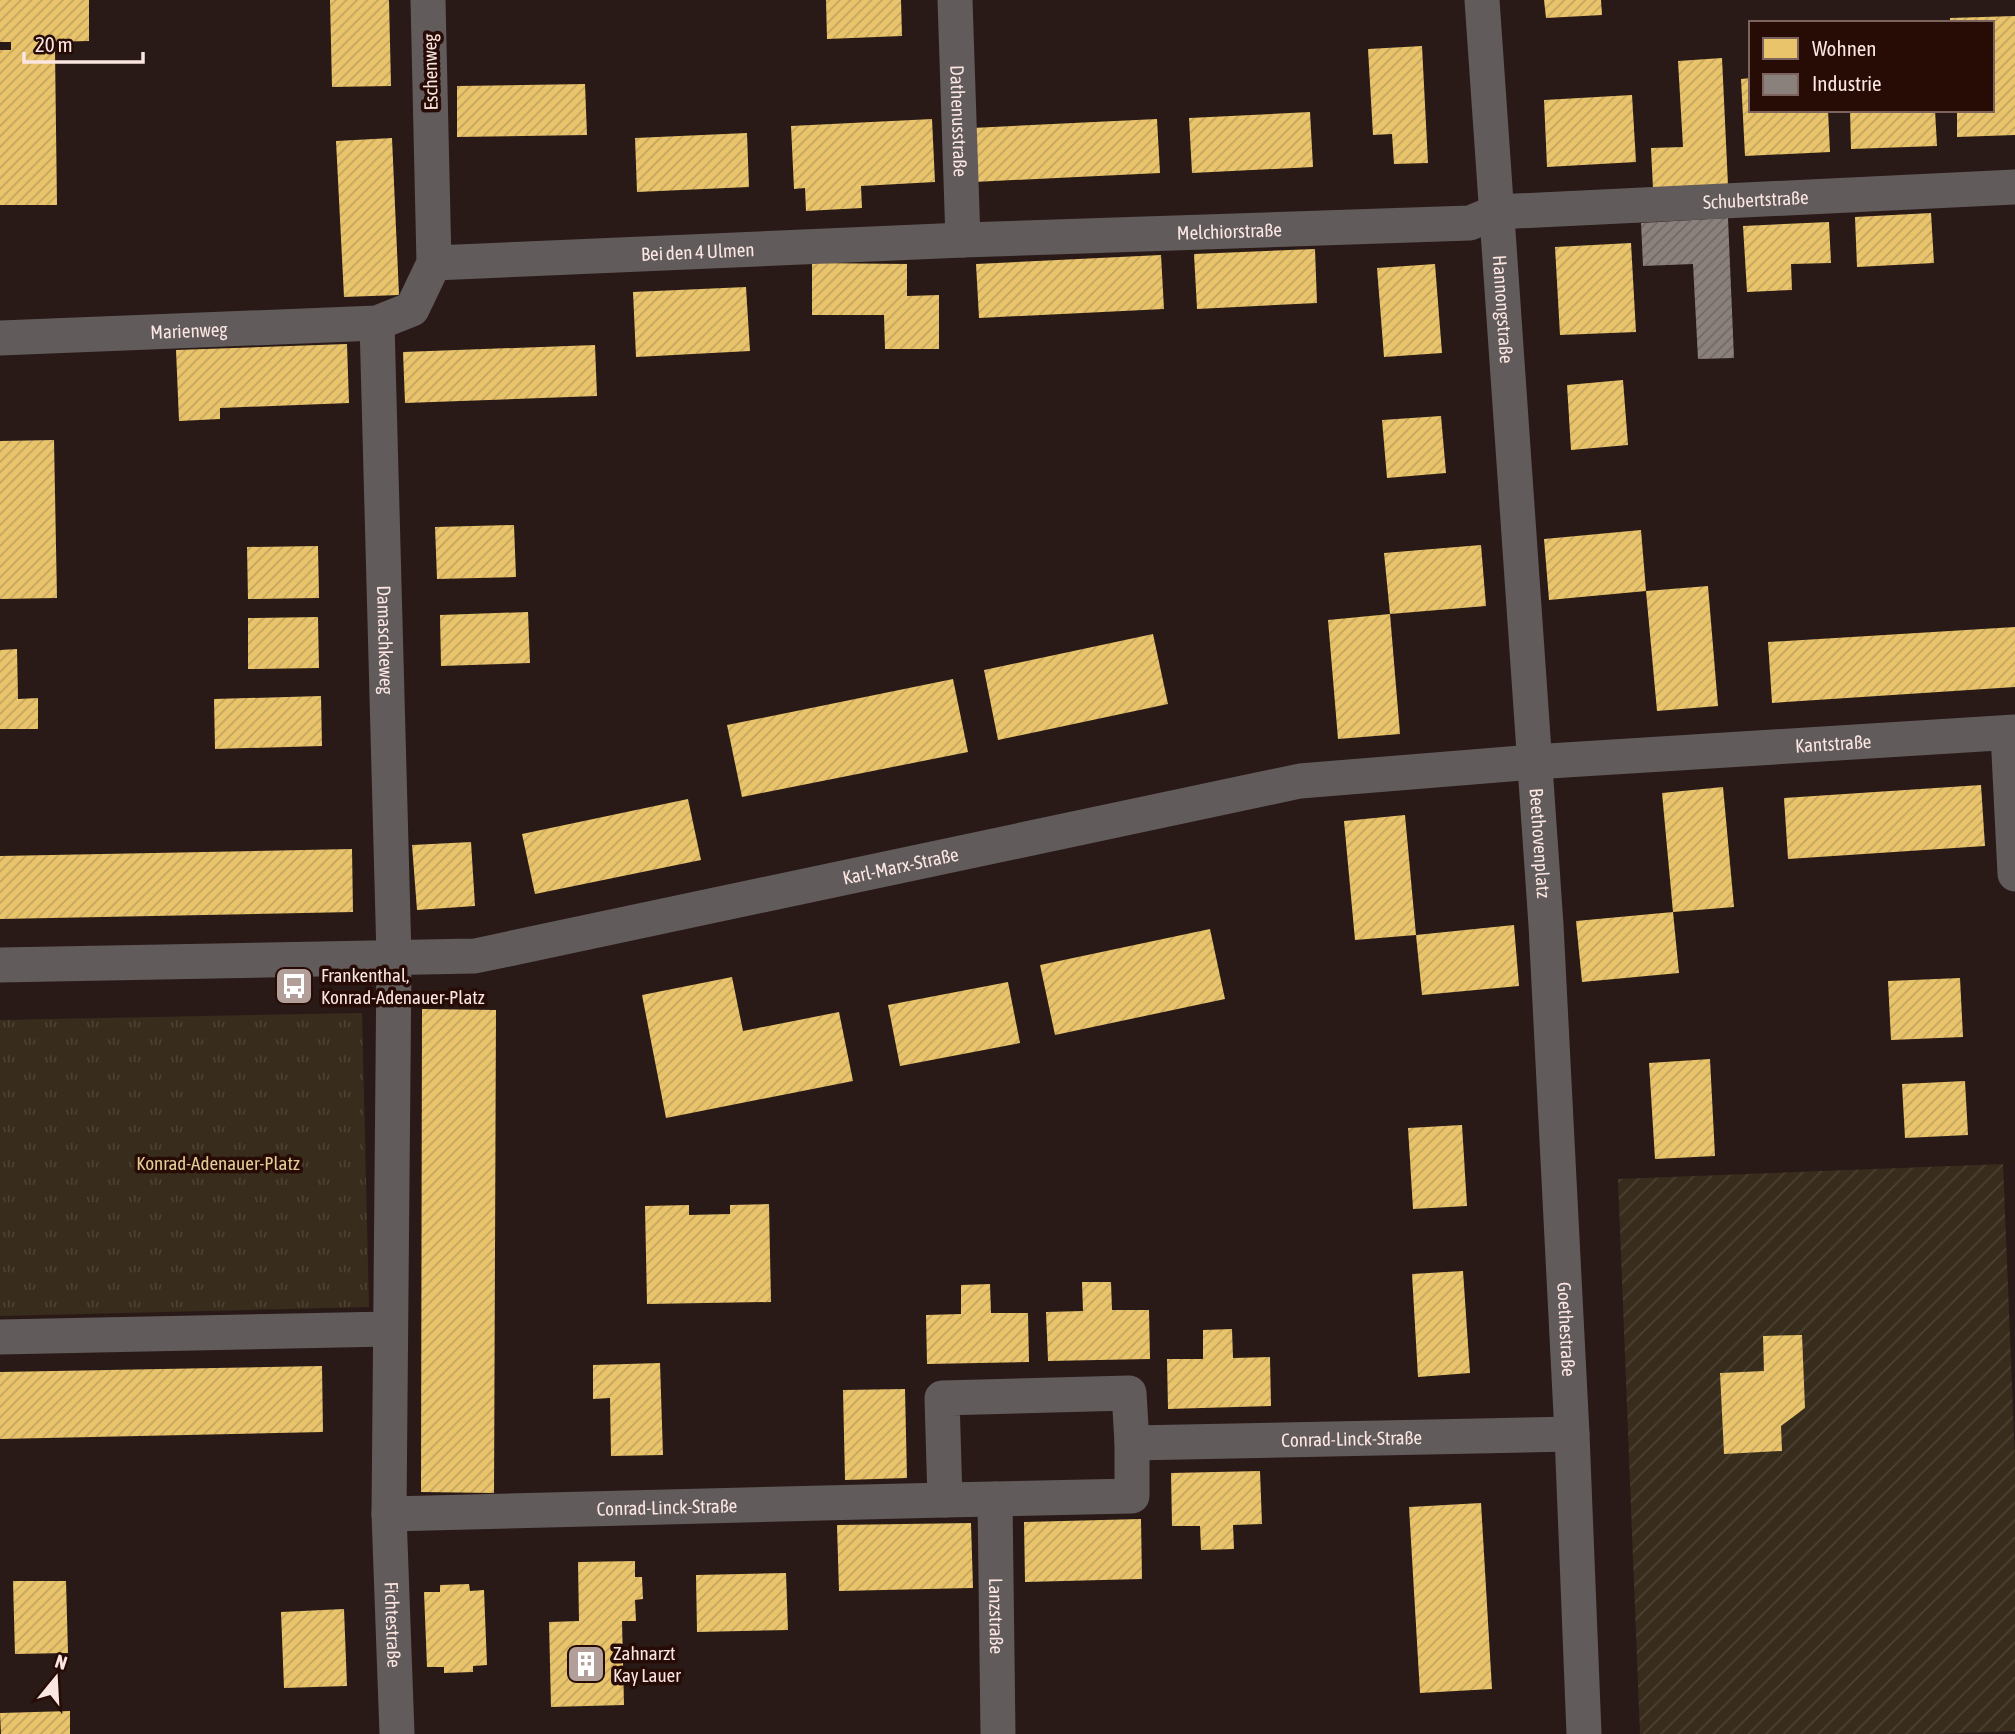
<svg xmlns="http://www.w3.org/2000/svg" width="2015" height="1734" viewBox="0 0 2015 1734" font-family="'Asap Condensed',sans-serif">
	<defs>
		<pattern id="grass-tufts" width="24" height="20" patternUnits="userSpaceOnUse" patternTransform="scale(1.75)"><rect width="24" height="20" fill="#382d1c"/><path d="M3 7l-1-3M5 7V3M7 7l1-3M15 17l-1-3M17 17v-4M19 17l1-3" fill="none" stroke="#4c4132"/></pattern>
		<pattern id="garden-furrows" width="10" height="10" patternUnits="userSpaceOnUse" patternTransform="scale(1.75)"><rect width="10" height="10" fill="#382d1c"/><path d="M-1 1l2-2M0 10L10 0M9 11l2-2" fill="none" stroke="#4c4132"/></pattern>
		<pattern id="homes-hatch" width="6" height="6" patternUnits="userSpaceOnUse" patternTransform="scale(1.75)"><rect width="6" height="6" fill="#e9c46a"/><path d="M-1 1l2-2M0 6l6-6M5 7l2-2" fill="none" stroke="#c2a460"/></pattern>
		<pattern id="industry-hatch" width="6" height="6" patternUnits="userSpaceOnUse" patternTransform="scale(1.75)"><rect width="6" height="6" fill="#8a817c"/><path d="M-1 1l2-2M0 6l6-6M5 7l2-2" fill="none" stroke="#716966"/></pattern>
	</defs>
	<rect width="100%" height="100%" fill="#291a17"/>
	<path fill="url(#grass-tufts)" d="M 362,1013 L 369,1307 L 0,1316 L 0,1020 Z"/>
	<path fill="url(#garden-furrows)" d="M 2003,1164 L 2015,1461 L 2015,1731 L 1935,1734 L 1640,1734 L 1618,1179 Z"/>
	<g fill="url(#homes-hatch)">
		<path d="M 0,0 L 89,0 L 89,41 L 48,42 L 47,49 L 55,50 L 57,205 L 0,205 L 0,50 L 11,50 L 11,42 L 0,42 Z"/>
		<path d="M 330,0 L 389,0 L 391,86 L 332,87 Z"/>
		<path d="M 826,0 L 901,0 L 902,36 L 827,39 Z"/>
		<path d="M 1544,0 L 1601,0 L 1602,15 L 1546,18 Z"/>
		<path d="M 2015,16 L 2015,135 L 1957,137 L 1957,110 L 1992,110 L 1992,23 L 1950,23 L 1950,18 Z"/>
		<path d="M 1422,46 L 1428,163 L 1394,164 L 1392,134 L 1373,135 L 1368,49 Z"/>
		<path d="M 1722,58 L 1728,185 L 1653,189 L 1651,148 L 1683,147 L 1678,61 Z"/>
		<path d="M 1751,78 L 1751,110 L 1828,110 L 1830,152 L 1745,156 L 1741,79 Z"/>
		<path d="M 585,84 L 587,135 L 457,137 L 457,86 Z"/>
		<path d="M 1632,95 L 1636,162 L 1547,167 L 1544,100 Z"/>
		<path d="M 1850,110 L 1935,110 L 1937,146 L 1851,149 Z"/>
		<path d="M 1310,112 L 1313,167 L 1192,173 L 1189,118 Z"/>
		<path d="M 932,119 L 935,182 L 861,186 L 862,208 L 806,211 L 805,188 L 794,189 L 791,126 Z"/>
		<path d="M 1157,119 L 1160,173 L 974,182 L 972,128 Z"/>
		<path d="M 747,133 L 749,187 L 637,192 L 635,138 Z"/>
		<path d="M 392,138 L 399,295 L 344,297 L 336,141 Z"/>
		<path d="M 1931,213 L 1934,263 L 1857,267 L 1855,217 Z"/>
		<path d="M 1829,222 L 1831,263 L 1791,264 L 1792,290 L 1747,292 L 1743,226 Z"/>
		<path d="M 1631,243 L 1636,332 L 1560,335 L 1555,247 Z"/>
		<path d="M 1315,249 L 1317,303 L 1197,309 L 1194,254 Z"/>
		<path d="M 1161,255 L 1164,309 L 979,318 L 976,264 Z"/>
		<path d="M 812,263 L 907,264 L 907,296 L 939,295 L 939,349 L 885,349 L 884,315 L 812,315 Z"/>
		<path d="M 1435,264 L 1442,353 L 1384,357 L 1377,268 Z"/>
		<path d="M 746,287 L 750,351 L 636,357 L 633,292 Z"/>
		<path d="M 347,344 L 349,403 L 220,408 L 220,419 L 179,421 L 176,350 Z"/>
		<path d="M 595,345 L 597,396 L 405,403 L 403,352 Z"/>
		<path d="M 1623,380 L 1628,445 L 1571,450 L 1567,385 Z"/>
		<path d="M 1441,416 L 1446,473 L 1387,478 L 1382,420 Z"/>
		<path d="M 54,440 L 57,598 L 0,599 L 0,441 Z"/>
		<path d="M 514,525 L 516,577 L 437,579 L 435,527 Z"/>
		<path d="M 1641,530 L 1646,591 L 1708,586 L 1718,706 L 1657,711 L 1646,591 L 1549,600 L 1544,539 Z"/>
		<path d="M 1481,545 L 1486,606 L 1390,614 L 1384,553 Z"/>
		<path d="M 318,546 L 319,598 L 248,599 L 247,547 Z"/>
		<path d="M 528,612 L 530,663 L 441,666 L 440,615 Z"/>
		<path d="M 1390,614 L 1400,734 L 1338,739 L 1328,620 Z"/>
		<path d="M 318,617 L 319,668 L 248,669 L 248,618 Z"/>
		<path d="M 2015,627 L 2015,687 L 1772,703 L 1768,642 Z"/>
		<path d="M 1153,634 L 1168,704 L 998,740 L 984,670 Z"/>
		<path d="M 17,649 L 18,699 L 38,698 L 38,729 L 0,729 L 0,650 Z"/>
		<path d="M 953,679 L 968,752 L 742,797 L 727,725 Z"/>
		<path d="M 321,696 L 322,746 L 215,749 L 214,699 Z"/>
		<path d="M 1981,785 L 1985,846 L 1788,859 L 1784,798 Z"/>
		<path d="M 1723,787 L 1734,907 L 1673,912 L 1679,973 L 1582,982 L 1576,921 L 1673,912 L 1662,793 Z"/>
		<path d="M 688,799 L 701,860 L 535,894 L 522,834 Z"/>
		<path d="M 1405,815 L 1416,935 L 1514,925 L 1519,986 L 1422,995 L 1416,935 L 1355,940 L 1344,821 Z"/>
		<path d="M 471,842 L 475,906 L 417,910 L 412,845 Z"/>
		<path d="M 352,849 L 353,912 L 0,919 L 0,856 Z"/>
		<path d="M 1210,929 L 1225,999 L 1055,1035 L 1040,965 Z"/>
		<path d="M 732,977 L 743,1031 L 839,1012 L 853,1081 L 666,1118 L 642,995 Z"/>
		<path d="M 1960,978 L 1963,1037 L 1891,1040 L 1888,981 Z"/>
		<path d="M 1008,982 L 1020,1043 L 900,1066 L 888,1005 Z"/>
		<path d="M 422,1009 L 496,1010 L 494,1493 L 421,1492 Z"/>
		<path d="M 1710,1059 L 1715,1156 L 1655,1159 L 1649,1063 Z"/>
		<path d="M 1965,1081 L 1968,1135 L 1905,1138 L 1902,1084 Z"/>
		<path d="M 1462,1125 L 1467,1206 L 1413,1209 L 1408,1128 Z"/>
		<path d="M 769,1204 L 771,1302 L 647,1304 L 645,1206 L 689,1205 L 689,1215 L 730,1214 L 730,1205 Z"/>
		<path d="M 1463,1271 L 1470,1373 L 1418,1377 L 1412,1274 Z"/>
		<path d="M 1082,1282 L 1111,1282 L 1112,1310 L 1149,1310 L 1150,1359 L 1048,1361 L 1046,1312 L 1083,1311 Z"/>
		<path d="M 990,1284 L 991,1313 L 1028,1313 L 1029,1362 L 927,1364 L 926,1315 L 961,1314 L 961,1285 Z"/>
		<path d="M 1232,1329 L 1233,1358 L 1270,1357 L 1271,1406 L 1168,1409 L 1167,1359 L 1203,1359 L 1203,1330 Z"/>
		<path d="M 1802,1335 L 1805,1408 L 1781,1426 L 1782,1451 L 1724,1454 L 1720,1373 L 1764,1371 L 1763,1336 Z"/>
		<path d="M 660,1363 L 663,1455 L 611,1456 L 610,1398 L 593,1399 L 593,1365 Z"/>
		<path d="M 322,1366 L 323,1432 L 0,1439 L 0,1372 Z"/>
		<path d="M 905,1389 L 907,1478 L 845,1480 L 843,1390 Z"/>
		<path d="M 1260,1471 L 1262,1524 L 1233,1525 L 1234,1549 L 1201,1550 L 1200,1526 L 1172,1526 L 1171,1473 Z"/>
		<path d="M 1481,1503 L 1492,1689 L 1420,1693 L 1409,1507 Z"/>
		<path d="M 1141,1519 L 1142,1579 L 1025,1582 L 1024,1522 Z"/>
		<path d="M 971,1523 L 973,1588 L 839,1591 L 837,1525 Z"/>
		<path d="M 635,1561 L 635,1577 L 642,1577 L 643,1599 L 635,1600 L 636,1621 L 622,1621 L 624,1705 L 551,1707 L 549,1622 L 579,1621 L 578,1562 Z"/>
		<path d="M 786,1573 L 788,1630 L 697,1632 L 696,1575 Z"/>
		<path d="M 13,1581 L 66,1581 L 68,1653 L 15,1654 Z"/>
		<path d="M 469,1584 L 470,1591 L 484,1590 L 487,1665 L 473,1666 L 473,1672 L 444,1673 L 444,1667 L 427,1667 L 424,1592 L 440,1592 L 440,1585 Z"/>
		<path d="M 344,1609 L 347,1686 L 284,1688 L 281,1612 Z"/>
		<path d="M 70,1711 L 70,1734 L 1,1734 L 0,1713 Z"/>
	</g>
	<path fill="url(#industry-hatch)" d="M 1728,218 L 1734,358 L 1698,359 L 1693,264 L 1643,266 L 1641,223 Z"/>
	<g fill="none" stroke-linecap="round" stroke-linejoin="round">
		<g stroke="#625b5b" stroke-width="35">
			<path id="s1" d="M 955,0 L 963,240"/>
			<path id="s2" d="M 1482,0 L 1546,925 L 1572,1434 L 1584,1734"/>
			<path id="s3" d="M 434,263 L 963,240 L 1470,223 L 1496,212 L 2015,187"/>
			<path id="s4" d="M 377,323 L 394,957 L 389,1514 L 397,1734"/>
			<path id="s5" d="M 0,338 L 377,323 L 412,309 L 434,263 L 428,0"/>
			<path d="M 2008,733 L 2015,874"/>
			<path id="s6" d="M 0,965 L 475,956 L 1300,781 L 1533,762 L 2015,732"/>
			<path d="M 0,1337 L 389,1329"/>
			<path id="s7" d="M 995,1499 L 998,1734"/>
			<path d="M 945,1500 L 1132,1496 L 1132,1443"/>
			<path id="s8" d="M 389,1514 L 945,1500 L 942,1398 L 1129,1393 L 1132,1443 L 1572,1434"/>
		</g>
	</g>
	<defs>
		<symbol id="bus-square" viewBox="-11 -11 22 22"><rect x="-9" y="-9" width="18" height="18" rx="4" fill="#b29f9a" stroke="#270c06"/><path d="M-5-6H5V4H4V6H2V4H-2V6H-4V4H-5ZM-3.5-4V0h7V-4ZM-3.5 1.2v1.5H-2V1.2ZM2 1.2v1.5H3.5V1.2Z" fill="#fff"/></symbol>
		<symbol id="building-square" viewBox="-11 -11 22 22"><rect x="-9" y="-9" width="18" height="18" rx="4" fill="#b29f9a" stroke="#270c06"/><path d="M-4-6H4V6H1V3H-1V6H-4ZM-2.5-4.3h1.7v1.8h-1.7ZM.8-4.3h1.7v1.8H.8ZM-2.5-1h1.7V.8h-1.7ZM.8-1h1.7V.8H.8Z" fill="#fff"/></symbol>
	</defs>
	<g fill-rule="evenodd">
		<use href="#bus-square" x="272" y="964" width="44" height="44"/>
		<use href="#building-square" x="564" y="1642" width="44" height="44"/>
	</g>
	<g text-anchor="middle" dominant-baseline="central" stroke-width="7" stroke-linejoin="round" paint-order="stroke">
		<g font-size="19" fill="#fbe6e1" stroke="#270c06">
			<text transform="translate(430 72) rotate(-91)">Eschenweg</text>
			<text stroke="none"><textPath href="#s1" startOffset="121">Dathenusstraße</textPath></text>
			<text stroke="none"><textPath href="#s3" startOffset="1325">Schubertstraße</textPath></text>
			<text stroke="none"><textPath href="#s3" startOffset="796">Melchiorstraße</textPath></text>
			<text stroke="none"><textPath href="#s3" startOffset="264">Bei den 4 Ulmen</textPath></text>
			<text stroke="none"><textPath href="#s2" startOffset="310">Hannongstraße</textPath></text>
			<text stroke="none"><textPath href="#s5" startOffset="189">Marienweg</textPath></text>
			<text stroke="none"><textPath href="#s4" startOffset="317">Damaschkeweg</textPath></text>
			<text stroke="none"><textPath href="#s6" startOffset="1853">Kantstraße</textPath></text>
			<text stroke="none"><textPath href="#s2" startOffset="845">Beethovenplatz</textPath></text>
			<text stroke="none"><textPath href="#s6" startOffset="910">Karl-Marx-Straße</textPath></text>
			<text stroke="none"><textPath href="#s2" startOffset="1332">Goethestraße</textPath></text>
			<text stroke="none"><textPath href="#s8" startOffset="1115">Conrad-Linck-Straße</textPath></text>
			<text stroke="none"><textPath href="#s8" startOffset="278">Conrad-Linck-Straße</textPath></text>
			<text stroke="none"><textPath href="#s7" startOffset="117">Lanzstraße</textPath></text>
			<text stroke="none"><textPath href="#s4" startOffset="1302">Fichtestraße</textPath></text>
		</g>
		<g font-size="19" fill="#fbe6e1" stroke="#270c06" text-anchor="start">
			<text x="321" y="975">Frankenthal,<tspan x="321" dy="22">Konrad-Adenauer-Platz</tspan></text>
			<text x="613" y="1653">Zahnarzt<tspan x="613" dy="22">Kay Lauer</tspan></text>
		</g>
		<g font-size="19" fill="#e4cb97" stroke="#270c06">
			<text x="218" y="1163">Konrad-Adenauer-Platz</text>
		</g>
	</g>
	<rect x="1749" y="21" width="245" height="91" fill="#270c06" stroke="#7c635e" stroke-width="2"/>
	<rect x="1763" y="38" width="35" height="21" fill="#e9c46a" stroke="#7c635e" stroke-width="2"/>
	<text x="1812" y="56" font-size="21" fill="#fbe6e1">Wohnen</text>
	<rect x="1763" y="74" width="35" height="21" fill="#8a817c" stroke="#7c635e" stroke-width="2"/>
	<text x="1812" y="91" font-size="21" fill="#fbe6e1">Industrie</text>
	<g transform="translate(56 1678) rotate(18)" stroke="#270c06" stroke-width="5" paint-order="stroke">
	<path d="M0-5L12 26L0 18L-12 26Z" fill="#fbe6e1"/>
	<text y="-10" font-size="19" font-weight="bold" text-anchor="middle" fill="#fbe6e1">N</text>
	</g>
	<path d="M24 52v10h119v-10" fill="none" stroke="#fbe6e1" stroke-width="3.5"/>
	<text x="35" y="52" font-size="21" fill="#fbe6e1" stroke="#270c06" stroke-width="5" paint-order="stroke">20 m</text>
</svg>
